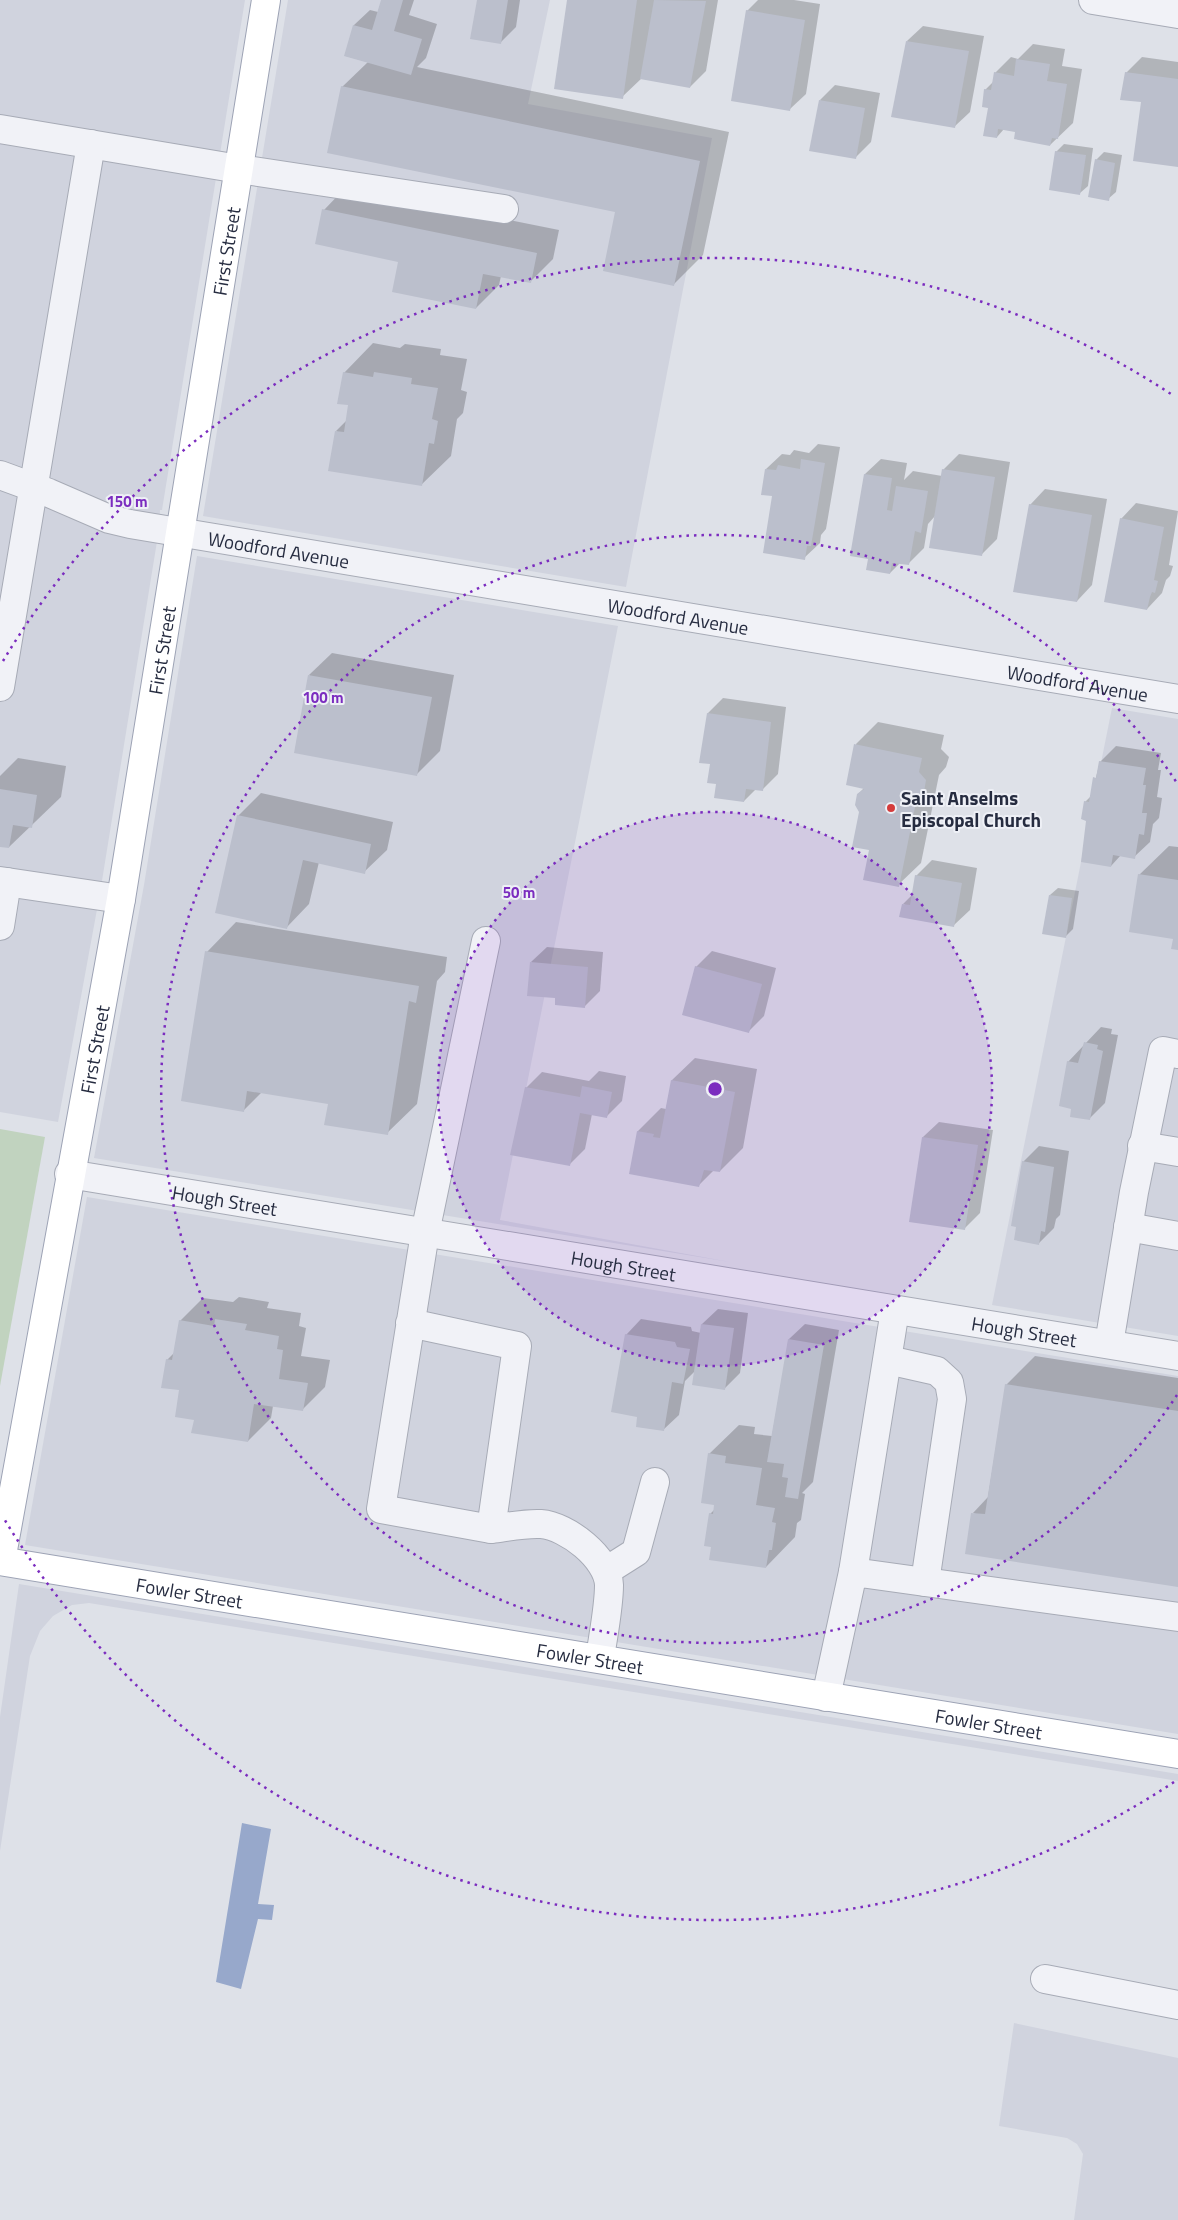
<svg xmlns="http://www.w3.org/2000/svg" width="1178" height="2220" viewBox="0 0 1178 2220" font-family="'Titillium Web',sans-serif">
	<rect width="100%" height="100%" fill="#dee1e8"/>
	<g fill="#d0d3de">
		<path d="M 0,0 L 245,0 L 162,510 L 160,510 L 159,529 L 100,893 L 58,1122 L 0,1112 Z"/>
		<path d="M 288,0 L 550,0 L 528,104 L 712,138 L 626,587 L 203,516 Z"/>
		<path d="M 197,556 L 618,626 L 500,1220 L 730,1262 L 94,1158 L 144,885 Z"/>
		<path d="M 1112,708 L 1178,719 L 1178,1336 L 992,1305 Z"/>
		<path d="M 87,1197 L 1178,1376 L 1178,1734 L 25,1545 Z"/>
		<path d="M 19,1584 L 1178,1774 L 1178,1781 L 89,1603 L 72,1605 L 53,1616 L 40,1631 L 30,1656 L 0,1851 L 0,1717 Z"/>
		<path d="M 1014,2023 L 1178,2058 L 1178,2220 L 1074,2220 L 1083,2154 L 1077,2144 L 1067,2138 L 999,2126 Z"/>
	</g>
	<path fill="#c1d3bf" d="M 0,1129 L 45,1137 L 0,1386 Z"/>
	<path fill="#97a8cb" d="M 242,1823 L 271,1829 L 258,1904 L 274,1905 L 272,1920 L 258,1919 L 241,1989 L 216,1982 Z"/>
	<g fill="#0003">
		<path d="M 382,0 L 414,0 L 409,15 L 437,24 L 426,58 L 417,67 L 729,132 L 703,255 L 674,284 L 616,211 L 342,87 L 368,62 L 346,56 L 354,25 L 370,10 L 378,12 Z"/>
		<path d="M 478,0 L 520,0 L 516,27 L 500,43 Z"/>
		<path d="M 569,0 L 718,0 L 706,71 L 690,87 L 642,78 L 622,97 Z"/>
		<path d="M 758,0 L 794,0 L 820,4 L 806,94 L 790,109 L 747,11 Z"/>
		<path d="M 923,26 L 984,36 L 970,112 L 954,127 L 907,41 Z"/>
		<path d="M 1033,44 L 1065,49 L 1062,66 L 1082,69 L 1073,123 L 1050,145 L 1016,131 L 1004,129 L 997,137 L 985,90 L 994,81 L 995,73 L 1011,57 L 1018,59 Z"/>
		<path d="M 1142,57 L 1178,62 L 1178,166 L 1126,73 Z"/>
		<path d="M 835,85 L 880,93 L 871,142 L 855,158 L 820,100 Z"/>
		<path d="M 1064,144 L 1093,148 L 1088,186 L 1080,193 L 1056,152 Z"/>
		<path d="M 1104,152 L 1122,155 L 1116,192 L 1108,199 L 1096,160 Z"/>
		<path d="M 346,187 L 559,230 L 553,259 L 530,282 L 501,276 L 499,285 L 476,308 L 400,261 L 324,210 Z"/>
		<path d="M 373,343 L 400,348 L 405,344 L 441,349 L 440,355 L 467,359 L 461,390 L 467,392 L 463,413 L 457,419 L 451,456 L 421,485 L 336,431 L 347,420 L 349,404 L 344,373 Z"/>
		<path d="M 818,444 L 840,447 L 826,529 L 821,535 L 820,543 L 804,558 L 774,495 L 766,469 L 782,454 L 790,455 L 794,450 L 809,453 Z"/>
		<path d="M 959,454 L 1010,462 L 997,539 L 982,554 L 935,516 L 928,524 L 924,548 L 908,564 L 900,563 L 890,573 L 869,558 L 865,474 L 881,459 L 907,463 L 904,480 L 913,471 L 942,476 L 943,470 Z"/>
		<path d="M 1045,489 L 1107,499 L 1092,585 L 1077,601 L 1030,505 Z"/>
		<path d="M 1136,503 L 1178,511 L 1169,565 L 1173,566 L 1170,576 L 1166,580 L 1162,593 L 1147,609 L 1121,519 Z"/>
		<path d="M 332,653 L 454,675 L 440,751 L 417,774 L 309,675 Z"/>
		<path d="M 723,698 L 786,707 L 778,774 L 762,790 L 756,789 L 744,801 L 717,783 L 712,763 L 708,713 Z"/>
		<path d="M 878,722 L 944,735 L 941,749 L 949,757 L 946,767 L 939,775 L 921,863 L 898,885 L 870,849 L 858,794 L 864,788 L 856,744 Z"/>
		<path d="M 1116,746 L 1161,753 L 1158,770 L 1161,770 L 1157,797 L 1162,798 L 1159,818 L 1153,824 L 1150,842 L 1134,857 L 1121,855 L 1111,866 L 1088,820 L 1085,802 L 1091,796 L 1100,762 Z"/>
		<path d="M 18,758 L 66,766 L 61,797 L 9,847 L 0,845 L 0,776 Z"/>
		<path d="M 261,793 L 393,822 L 387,850 L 364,872 L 319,862 L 309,904 L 287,927 L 238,816 Z"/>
		<path d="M 1169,846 L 1178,847 L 1178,949 L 1174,938 L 1139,875 Z"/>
		<path d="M 932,860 L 977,868 L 970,910 L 954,925 L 903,904 L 913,894 L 916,876 Z"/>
		<path d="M 1058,888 L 1079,891 L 1073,929 L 1065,937 L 1050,895 Z"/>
		<path d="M 236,922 L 447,957 L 445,972 L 437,981 L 417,1104 L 387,1133 L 329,1103 L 262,1092 L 244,1110 L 207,952 Z"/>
		<path d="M 547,947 L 603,952 L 600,991 L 585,1006 L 531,962 Z"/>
		<path d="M 712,951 L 776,968 L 764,1016 L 748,1032 L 696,967 Z"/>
		<path d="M 1101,1027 L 1112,1029 L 1111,1034 L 1118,1035 L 1105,1103 L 1089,1119 L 1073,1108 L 1068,1062 Z"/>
		<path d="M 695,1058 L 757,1069 L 743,1148 L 720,1171 L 714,1170 L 699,1185 L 630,1173 L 638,1131 L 661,1108 L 666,1109 L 672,1080 Z"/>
		<path d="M 599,1071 L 626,1076 L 622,1101 L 606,1117 L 592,1114 L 585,1149 L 569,1165 L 526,1088 L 542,1072 L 589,1081 Z"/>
		<path d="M 939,1122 L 993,1130 L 980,1213 L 964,1229 L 923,1137 Z"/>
		<path d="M 1039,1146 L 1069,1151 L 1060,1215 L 1056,1219 L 1054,1228 L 1039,1243 L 1023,1162 Z"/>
		<path d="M 239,1297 L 269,1302 L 267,1308 L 301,1313 L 299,1326 L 306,1328 L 301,1356 L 330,1360 L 325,1387 L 302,1410 L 273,1406 L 271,1418 L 248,1441 L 195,1419 L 167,1360 L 175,1352 L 180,1321 L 203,1298 L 233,1302 Z"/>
		<path d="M 718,1309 L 748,1313 L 740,1373 L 725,1388 L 696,1370 L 685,1381 L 679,1415 L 663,1430 L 639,1416 L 626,1335 L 641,1319 L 691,1327 L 692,1331 L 701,1333 L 702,1324 Z"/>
		<path d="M 805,1324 L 839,1330 L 813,1482 L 802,1493 L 805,1494 L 801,1520 L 797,1523 L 795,1537 L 766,1567 L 712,1546 L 710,1514 L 715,1509 L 709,1454 L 739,1425 L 755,1427 L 754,1434 L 772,1436 L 789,1339 Z"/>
		<path d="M 1035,1356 L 1178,1378 L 1178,1586 L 973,1513 L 988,1497 L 1006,1385 Z"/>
	</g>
	<g fill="#bbbfcc">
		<path d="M 381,0 L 403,0 L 394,31 L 422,39 L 411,75 L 344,56 L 353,25 L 372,30 Z"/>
		<path d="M 477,0 L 508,0 L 501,44 L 470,39 Z"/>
		<path d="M 567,0 L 637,0 L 623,99 L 554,89 Z"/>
		<path d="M 654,0 L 706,1 L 690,88 L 640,79 Z"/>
		<path d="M 746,10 L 805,20 L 790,111 L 731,101 Z"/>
		<path d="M 906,41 L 969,51 L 955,128 L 891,117 Z"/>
		<path d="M 1016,59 L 1050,64 L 1047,81 L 1067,84 L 1058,139 L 1052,138 L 1050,146 L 1014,139 L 1015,132 L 998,129 L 997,138 L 983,136 L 988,108 L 982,107 L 984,89 L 991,90 L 994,72 L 1014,76 Z"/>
		<path d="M 1125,72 L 1178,79 L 1178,167 L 1133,161 L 1141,102 L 1120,100 Z"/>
		<path d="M 341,86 L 700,161 L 674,286 L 603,271 L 615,212 L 327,153 Z"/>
		<path d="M 819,100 L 865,108 L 856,159 L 809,151 Z"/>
		<path d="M 1055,151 L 1086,155 L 1080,195 L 1049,190 Z"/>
		<path d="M 1095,159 L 1115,163 L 1109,201 L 1088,197 Z"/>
		<path d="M 322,209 L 537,253 L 531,283 L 483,274 L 476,309 L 392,292 L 398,262 L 315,244 Z"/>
		<path d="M 343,372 L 373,377 L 374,372 L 412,378 L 411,384 L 438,388 L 432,419 L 438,421 L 434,444 L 429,443 L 422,486 L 328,471 L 335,431 L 344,432 L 348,405 L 337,404 Z"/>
		<path d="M 801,459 L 825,463 L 811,546 L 807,546 L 805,560 L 763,553 L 772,496 L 761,495 L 765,469 L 776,470 L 778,465 L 800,469 Z"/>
		<path d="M 942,469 L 995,477 L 982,556 L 929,548 Z"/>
		<path d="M 864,474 L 892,478 L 887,510 L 892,511 L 896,486 L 928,491 L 921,533 L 915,531 L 909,565 L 892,563 L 890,574 L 866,570 L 868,559 L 850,556 Z"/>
		<path d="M 1029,504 L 1092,515 L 1077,602 L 1013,592 Z"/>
		<path d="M 1120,518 L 1164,527 L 1154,580 L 1158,581 L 1155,593 L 1152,592 L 1150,597 L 1147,610 L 1104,602 Z"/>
		<path d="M 308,675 L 432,697 L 417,776 L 294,753 Z"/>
		<path d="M 707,713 L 771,722 L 763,791 L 746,789 L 744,802 L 714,798 L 716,784 L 707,783 L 710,764 L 699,763 Z"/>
		<path d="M 854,744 L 922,758 L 919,772 L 926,780 L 924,792 L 917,797 L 899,887 L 863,880 L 869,850 L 852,847 L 859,812 L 855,805 L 857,794 L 864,789 L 846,785 Z"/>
		<path d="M 1099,761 L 1146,768 L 1143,785 L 1146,785 L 1142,813 L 1147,813 L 1144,835 L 1139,834 L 1135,859 L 1113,855 L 1111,867 L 1081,862 L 1086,821 L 1081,819 L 1084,801 L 1089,802 L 1093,777 L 1096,778 Z"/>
		<path d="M 0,789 L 37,795 L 32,828 L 13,825 L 9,848 L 0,847 Z"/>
		<path d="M 237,815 L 371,844 L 365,874 L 303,860 L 287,929 L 215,913 Z"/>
		<path d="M 1138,874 L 1178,880 L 1178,950 L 1171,949 L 1173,939 L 1129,932 Z"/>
		<path d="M 915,875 L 962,883 L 954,927 L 899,917 L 902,904 L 910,905 Z"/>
		<path d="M 1049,895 L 1072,898 L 1066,938 L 1042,934 Z"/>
		<path d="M 205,951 L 419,986 L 416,1003 L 409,1001 L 388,1135 L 324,1125 L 328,1104 L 247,1091 L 244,1112 L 181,1101 Z"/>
		<path d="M 530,962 L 588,967 L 585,1008 L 555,1005 L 555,998 L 527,996 Z"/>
		<path d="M 695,966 L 762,984 L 749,1033 L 682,1015 Z"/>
		<path d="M 1084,1042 L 1098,1045 L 1097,1049 L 1103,1051 L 1090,1120 L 1070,1117 L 1071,1109 L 1059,1106 L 1067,1061 L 1078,1063 Z"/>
		<path d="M 671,1080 L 735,1092 L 720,1172 L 704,1170 L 699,1187 L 629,1174 L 637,1131 L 654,1134 L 653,1137 L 660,1138 Z"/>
		<path d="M 582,1086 L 612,1092 L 607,1118 L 580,1113 L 570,1166 L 510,1155 L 525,1087 L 580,1097 Z"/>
		<path d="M 922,1137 L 978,1145 L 965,1230 L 909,1222 Z"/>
		<path d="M 1022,1161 L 1054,1167 L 1045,1232 L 1041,1231 L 1039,1245 L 1014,1240 L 1016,1227 L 1011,1226 Z"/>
		<path d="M 215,1319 L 247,1324 L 245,1330 L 279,1336 L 277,1349 L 283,1350 L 279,1379 L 308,1383 L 303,1411 L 254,1404 L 248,1442 L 191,1433 L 194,1420 L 175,1417 L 179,1390 L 161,1388 L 166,1359 L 172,1360 L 179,1320 L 214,1326 Z"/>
		<path d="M 701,1324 L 734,1328 L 725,1390 L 692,1385 Z"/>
		<path d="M 625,1334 L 675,1342 L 677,1347 L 690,1349 L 683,1384 L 672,1382 L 664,1431 L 636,1427 L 637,1417 L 611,1412 Z"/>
		<path d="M 788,1339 L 824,1345 L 798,1499 L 785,1497 L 788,1478 L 782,1477 L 784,1464 L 767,1462 Z"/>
		<path d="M 1005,1384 L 1178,1411 L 1178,1587 L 965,1554 L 971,1513 L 985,1514 Z"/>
		<path d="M 708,1453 L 726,1456 L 725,1463 L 762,1468 L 756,1505 L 775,1508 L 772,1522 L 776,1523 L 772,1550 L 769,1550 L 766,1568 L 709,1560 L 711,1547 L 704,1546 L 709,1513 L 713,1514 L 714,1505 L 701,1503 Z"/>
	</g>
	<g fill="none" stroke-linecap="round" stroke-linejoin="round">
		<defs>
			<g id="minor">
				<path d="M 1093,0 L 1178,14"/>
				<path d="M 0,129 L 239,169 L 504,209"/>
				<path id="s1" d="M 0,475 L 49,493 L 109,519 L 130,524 L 1178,699"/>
				<path d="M 0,687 L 91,144"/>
				<path d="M 0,881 L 121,899"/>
				<path d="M 0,926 L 7,882"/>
				<path d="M 1142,1146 L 1178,1152"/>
				<path id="s2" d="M 69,1174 L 1178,1356"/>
				<path d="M 1128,1227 L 1178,1236"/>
				<path d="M 410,1323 L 517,1346 L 491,1529 L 381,1509 L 425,1233 L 486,941"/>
				<path d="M 1109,1344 L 1134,1192 L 1163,1051 L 1178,1054"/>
				<path d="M 888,1360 L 937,1371 L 949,1382 L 952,1399 L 925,1582"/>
				<path d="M 491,1529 C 507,1527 525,1523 541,1524 C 567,1526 608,1558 609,1585 C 609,1607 603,1636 600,1658"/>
				<path d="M 606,1571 L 636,1552 L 655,1482"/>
				<path d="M 853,1572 L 895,1310"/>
				<path d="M 826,1697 L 853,1572 L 1178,1617"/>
				<path d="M 1045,1979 L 1178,2005"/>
			</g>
			<g id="major">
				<path id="s3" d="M 0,1561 L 1178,1754"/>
				<path id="s4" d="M 1,1561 L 121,899 L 266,0"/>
			</g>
		</defs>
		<use href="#minor" stroke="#a7abb6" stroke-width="30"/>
		<use href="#major" stroke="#9da3b5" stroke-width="30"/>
		<use href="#minor" stroke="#f1f2f7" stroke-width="28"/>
		<use href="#major" stroke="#fff" stroke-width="28"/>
	</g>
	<circle cx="715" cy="1089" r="277" fill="#7b2cbf" fill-opacity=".12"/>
	<g fill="none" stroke="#7b2cbf" stroke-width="2.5" stroke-dasharray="2.5 5">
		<circle cx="715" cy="1089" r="277"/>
		<path d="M1177 1395A554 554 0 1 1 1177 783"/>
		<path d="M1174 1782A831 831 0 0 1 3 1517M3 661A831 831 0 0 1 1174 396"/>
	</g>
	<circle fill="#d53c3c" stroke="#eef0f6" stroke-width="2" cx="891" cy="808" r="5"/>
	<g text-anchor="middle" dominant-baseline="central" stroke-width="4" stroke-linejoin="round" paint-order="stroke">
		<g font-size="19" fill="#262c40" stroke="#eef0f6">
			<text stroke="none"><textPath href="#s4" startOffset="1329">First Street</textPath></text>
			<text stroke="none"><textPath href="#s1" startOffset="290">Woodford Avenue</textPath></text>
			<text stroke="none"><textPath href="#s1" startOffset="695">Woodford Avenue</textPath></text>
			<text stroke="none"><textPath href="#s4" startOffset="925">First Street</textPath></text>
			<text stroke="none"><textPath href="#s1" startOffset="1100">Woodford Avenue</textPath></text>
			<text stroke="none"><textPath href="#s4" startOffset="520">First Street</textPath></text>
			<text stroke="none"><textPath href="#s2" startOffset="158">Hough Street</textPath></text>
			<text stroke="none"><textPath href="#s2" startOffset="562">Hough Street</textPath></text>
			<text stroke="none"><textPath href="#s2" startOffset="968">Hough Street</textPath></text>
			<text stroke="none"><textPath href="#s3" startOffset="192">Fowler Street</textPath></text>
			<text stroke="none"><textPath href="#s3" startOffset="598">Fowler Street</textPath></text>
			<text stroke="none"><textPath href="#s3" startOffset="1002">Fowler Street</textPath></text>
		</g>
		<g font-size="19" font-weight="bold" fill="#262c40" stroke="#eef0f6" text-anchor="start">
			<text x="901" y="797">Saint Anselms<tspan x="901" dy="22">Episcopal Church</tspan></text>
		</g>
	</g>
	<circle cx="715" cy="1089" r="8" fill="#7b2cbf" stroke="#eef0f6" stroke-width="2.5"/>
	<g font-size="15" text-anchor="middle" font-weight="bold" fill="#7b2cbf" stroke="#eef0f6" stroke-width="4" stroke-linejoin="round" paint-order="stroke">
		<text x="127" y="507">150 m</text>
		<text x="323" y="703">100 m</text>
		<text x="519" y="898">50 m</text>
	</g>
</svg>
